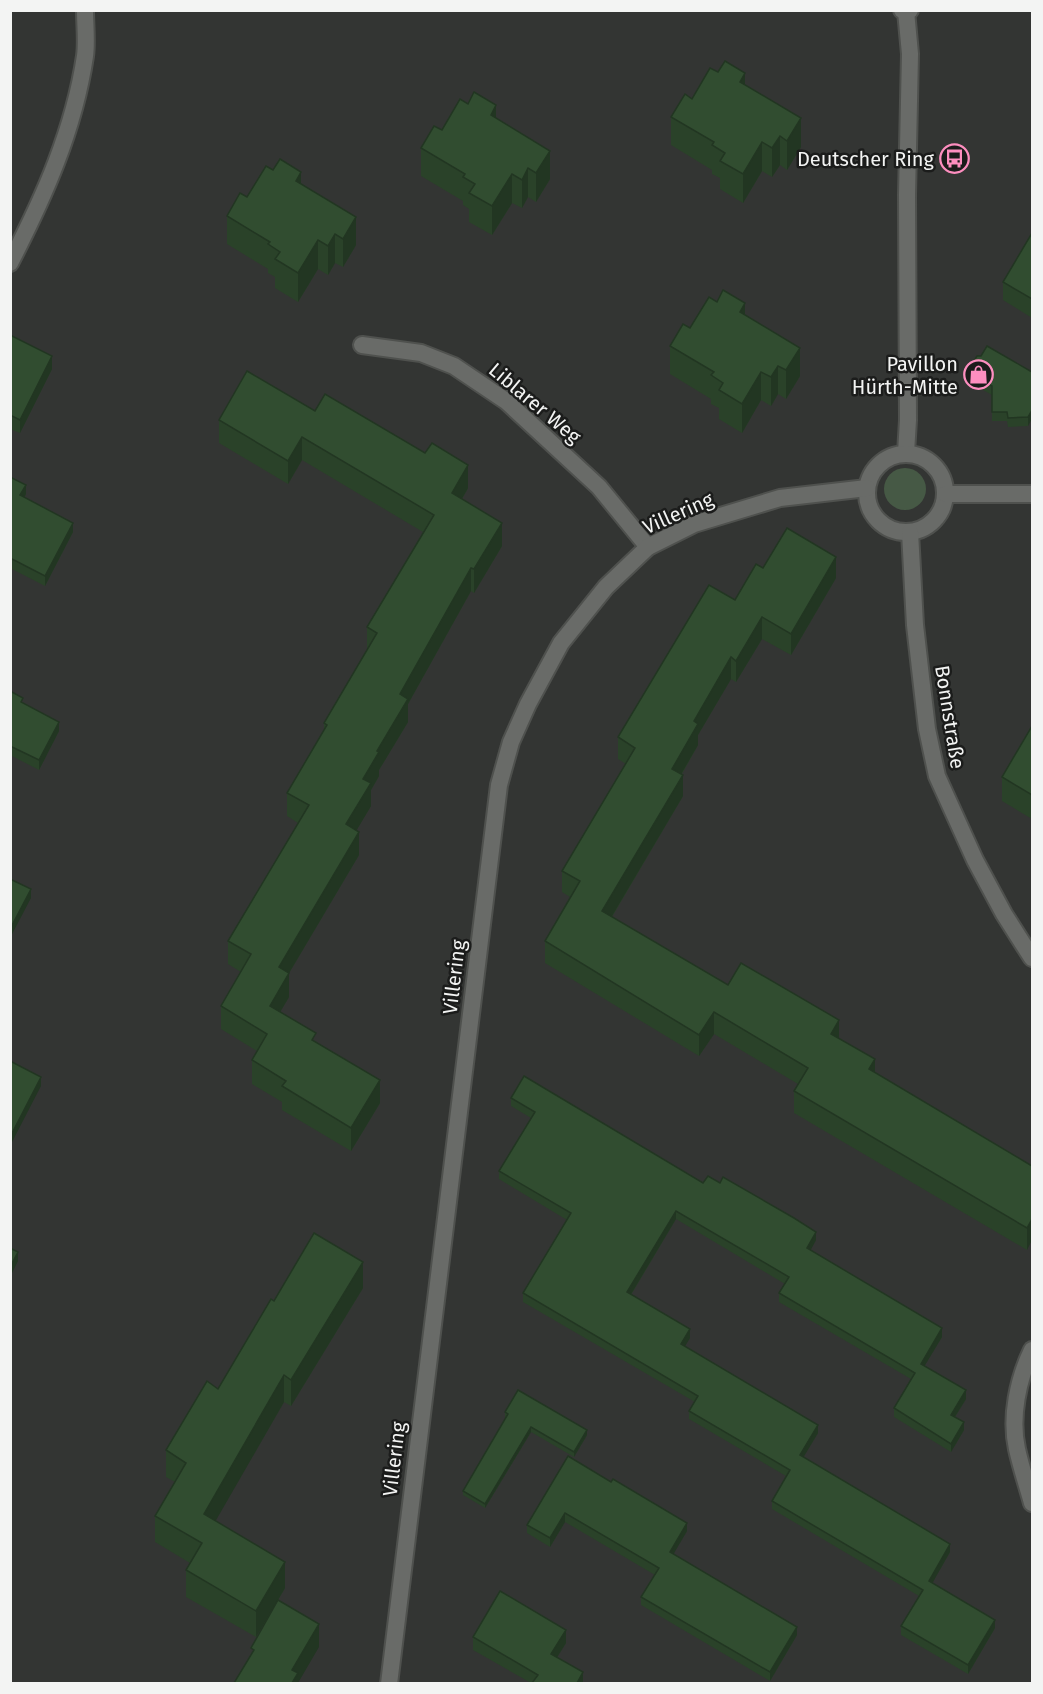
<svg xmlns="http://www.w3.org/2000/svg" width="1043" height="1694" viewBox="0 0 1043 1694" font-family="'Fira Sans',sans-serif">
	<rect width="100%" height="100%" fill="#333533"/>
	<circle fill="#465945" cx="905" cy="489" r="21"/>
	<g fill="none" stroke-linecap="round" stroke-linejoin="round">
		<defs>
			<g id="minor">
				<path d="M 10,263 C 44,197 74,130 85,56 C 87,42 85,25 85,10"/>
				<path d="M 362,345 L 421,353 L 454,366 L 506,401 L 599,487 L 648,547"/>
				<path d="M 906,453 L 908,420 L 907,195 L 910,54 L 906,11"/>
				<circle cx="906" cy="493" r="39"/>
				<path d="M 946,494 L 1032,494"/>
				<path d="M 910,532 L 915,625 L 927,729 L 937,776 L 975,860 L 1004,914 L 1032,958"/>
				<path d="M 1032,1350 C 1018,1379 1010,1417 1017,1449 C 1021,1467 1027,1485 1032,1503"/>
				<path d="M 389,1684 L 499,785 L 511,742 L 528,704 L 561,643 L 606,587 L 648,547 L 694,524 L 780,498 L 867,488"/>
			</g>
			<path id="tertiary" d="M 902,10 L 910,10"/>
		</defs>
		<use href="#minor" stroke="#4f514e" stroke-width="20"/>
		<use href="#tertiary" stroke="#4f514e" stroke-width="20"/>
		<use href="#minor" stroke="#696b68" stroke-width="16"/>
		<use href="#tertiary" stroke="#696b68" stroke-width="16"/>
	</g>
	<g fill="#2a4229">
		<path d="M 718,72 L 745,85 L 801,147 L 787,170 L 780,165 L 772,177 L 762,171 L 743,203 L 720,189 L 720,178 L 712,174 L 712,170 L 671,145 L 671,117 L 692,99 Z"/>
		<path d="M 496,119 L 550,179 L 536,202 L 528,197 L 522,208 L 512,203 L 492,235 L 469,222 L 469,209 L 463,205 L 463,201 L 421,176 L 421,148 L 442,130 Z"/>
		<path d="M 273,170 L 301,184 L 356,245 L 343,267 L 335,263 L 328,275 L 318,269 L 298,302 L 275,288 L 275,277 L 268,273 L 268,269 L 227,244 L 227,216 L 247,197 Z"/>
		<path d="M 1032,233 L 1032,318 L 1003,300 L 1003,282 Z"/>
		<path d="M 717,302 L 745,315 L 800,376 L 786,399 L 778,394 L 771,406 L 761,400 L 742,433 L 719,419 L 719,408 L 711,404 L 711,399 L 670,374 L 670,346 L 690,328 Z"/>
		<path d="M 10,335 L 52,369 L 20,433 L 10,429 Z"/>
		<path d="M 967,372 L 1032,372 L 1028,426 L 1008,427 L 1007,421 L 992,421 L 992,395 L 967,381 Z"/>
		<path d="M 315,411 L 468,488 L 462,499 L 502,546 L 474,593 L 471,591 L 408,704 L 408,722 L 379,770 L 379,776 L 371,790 L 371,806 L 356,830 L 359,855 L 289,973 L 289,997 L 280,1012 L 316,1042 L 380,1103 L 351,1151 L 282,1110 L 282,1102 L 252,1084 L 252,1060 L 257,1051 L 221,1029 L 221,1006 L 241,972 L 228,964 L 228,941 L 298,823 L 287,816 L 287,793 L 324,731 L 324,723 L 367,650 L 367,627 L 423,532 L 302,460 L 288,484 L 219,443 L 219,420 Z"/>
		<path d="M 10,477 L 26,494 L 24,497 L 73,532 L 45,586 L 10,568 Z"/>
		<path d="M 763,568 L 836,578 L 791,655 L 762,639 L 736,682 L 731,679 L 698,735 L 698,745 L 682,774 L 683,796 L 612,917 L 728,985 L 839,1039 L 875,1072 L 1032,1166 L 1027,1250 L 794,1113 L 794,1091 L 798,1084 L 714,1034 L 699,1056 L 545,963 L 545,941 L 570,897 L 562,892 L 562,871 L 626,764 L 618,759 L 618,737 Z"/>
		<path d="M 10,691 L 23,703 L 59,731 L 39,770 L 10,755 Z"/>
		<path d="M 1032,726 L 1032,819 L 1002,801 L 1002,777 Z"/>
		<path d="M 511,1098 L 703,1183 L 816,1240 L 810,1250 L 942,1337 L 924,1366 L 966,1399 L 955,1417 L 964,1430 L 951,1452 L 894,1417 L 894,1408 L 911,1379 L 779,1302 L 779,1293 L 785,1284 L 676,1219 L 631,1295 L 690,1338 L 684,1346 L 818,1433 L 803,1457 L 950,1552 L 932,1583 L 995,1628 L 968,1674 L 901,1635 L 901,1626 L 919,1596 L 772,1509 L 772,1501 L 786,1476 L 689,1419 L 689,1411 L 695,1402 L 523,1302 L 523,1293 L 567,1220 L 499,1179 L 499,1171 L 531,1118 L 511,1106 Z"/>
		<path d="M 363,1288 L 291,1406 L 284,1402 L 215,1521 L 285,1588 L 256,1637 L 186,1597 L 186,1570 L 190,1563 L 155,1542 L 155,1516 L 175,1482 L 166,1477 L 166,1450 L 218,1389 L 274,1301 Z"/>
		<path d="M 505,1412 L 587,1435 L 574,1457 L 531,1432 L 485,1508 L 463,1495 L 463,1491 L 506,1418 L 505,1417 Z"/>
		<path d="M 568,1456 L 687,1531 L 673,1554 L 797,1635 L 770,1681 L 641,1605 L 641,1597 L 655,1575 L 565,1522 L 550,1547 L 527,1533 L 527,1525 Z"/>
		<path d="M 473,1637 L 566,1643 L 557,1657 L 583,1683 L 531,1683 L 473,1650 Z"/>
	</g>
	<g fill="#223622">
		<path d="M 745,73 L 745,102 L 740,82 Z"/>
		<path d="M 496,105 L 496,134 L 491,115 Z"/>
		<path d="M 801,118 L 801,147 L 787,170 L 787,141 Z"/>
		<path d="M 780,136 L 780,165 L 772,177 L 772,148 Z"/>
		<path d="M 762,142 L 762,171 L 743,203 L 743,174 Z"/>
		<path d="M 550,151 L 550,179 L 536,202 L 536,173 Z"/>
		<path d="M 528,168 L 528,197 L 522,208 L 522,180 Z"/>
		<path d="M 301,172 L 301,200 L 296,181 Z"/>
		<path d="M 512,174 L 512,203 L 492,235 L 492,206 Z"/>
		<path d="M 356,217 L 356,245 L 343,267 L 343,239 Z"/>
		<path d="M 335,234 L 335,263 L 328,275 L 328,246 Z"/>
		<path d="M 318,240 L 318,269 L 298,302 L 298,273 Z"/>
		<path d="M 745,303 L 745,331 L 740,312 Z"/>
		<path d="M 800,348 L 800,376 L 786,399 L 786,370 Z"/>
		<path d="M 52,356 L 52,369 L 20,433 L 20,420 Z"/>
		<path d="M 778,366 L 778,394 L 771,406 L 771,377 Z"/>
		<path d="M 761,372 L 761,400 L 742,433 L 742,404 Z"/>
		<path d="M 1032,410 L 1032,419 L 1028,426 L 1028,417 Z"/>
		<path d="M 302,437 L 302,460 L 288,484 L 288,461 Z"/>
		<path d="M 468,465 L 468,488 L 452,516 L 452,493 Z"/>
		<path d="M 26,485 L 26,494 L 20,505 L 20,495 Z"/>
		<path d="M 73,523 L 73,532 L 45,586 L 45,576 Z"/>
		<path d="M 502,523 L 502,546 L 474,593 L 474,569 Z"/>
		<path d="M 836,557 L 836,578 L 791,655 L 791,634 Z"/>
		<path d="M 471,568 L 471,591 L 408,704 L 408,722 L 379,770 L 379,776 L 371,790 L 371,806 L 346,848 L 346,824 L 363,779 L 377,751 L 400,694 Z"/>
		<path d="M 762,617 L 762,639 L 736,682 L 736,661 Z"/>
		<path d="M 731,657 L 731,679 L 698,735 L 698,745 L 672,790 L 672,769 L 694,721 Z"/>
		<path d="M 59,722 L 59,731 L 39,770 L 39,760 Z"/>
		<path d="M 683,775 L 683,796 L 602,933 L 602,911 Z"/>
		<path d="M 359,832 L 359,855 L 279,990 L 279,967 Z"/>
		<path d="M 31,889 L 31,898 L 10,938 L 10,929 Z"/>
		<path d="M 289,973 L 289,997 L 270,1029 L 270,1006 Z"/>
		<path d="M 714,1012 L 714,1034 L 699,1056 L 699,1035 Z"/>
		<path d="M 839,1020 L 839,1042 L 831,1034 Z"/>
		<path d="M 875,1059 L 875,1081 L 869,1069 Z"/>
		<path d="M 41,1077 L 41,1086 L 10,1146 L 10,1137 Z"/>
		<path d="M 380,1080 L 380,1103 L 351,1151 L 351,1128 Z"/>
		<path d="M 676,1211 L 676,1219 L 627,1301 L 627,1292 Z"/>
		<path d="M 1032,1219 L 1032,1240 L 1027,1250 L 1027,1228 Z"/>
		<path d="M 816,1232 L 816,1240 L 807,1257 L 807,1248 Z"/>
		<path d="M 18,1252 L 18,1261 L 10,1277 L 10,1267 Z"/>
		<path d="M 363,1262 L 363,1288 L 291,1406 L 291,1380 Z"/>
		<path d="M 942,1328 L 942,1337 L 921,1372 L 921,1364 Z"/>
		<path d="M 690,1329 L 690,1338 L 681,1353 L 681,1344 Z"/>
		<path d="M 284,1375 L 284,1402 L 204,1541 L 204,1514 Z"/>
		<path d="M 966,1390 L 966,1399 L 951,1423 L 951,1415 Z"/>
		<path d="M 964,1422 L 964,1430 L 951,1452 L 951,1444 Z"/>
		<path d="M 818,1425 L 818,1433 L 800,1463 L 800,1455 Z"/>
		<path d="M 531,1427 L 531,1432 L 485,1508 L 485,1504 Z"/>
		<path d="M 587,1430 L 587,1435 L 574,1457 L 574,1452 Z"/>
		<path d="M 565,1513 L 565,1522 L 550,1547 L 550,1538 Z"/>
		<path d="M 687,1523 L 687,1531 L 670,1560 L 670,1552 Z"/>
		<path d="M 950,1544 L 950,1552 L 929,1589 L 929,1581 Z"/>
		<path d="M 285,1562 L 285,1588 L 256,1637 L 256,1611 Z"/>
		<path d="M 995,1620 L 995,1628 L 968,1674 L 968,1665 Z"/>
		<path d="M 319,1624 L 319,1647 L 298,1683 L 292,1683 L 292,1670 Z"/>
		<path d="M 797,1627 L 797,1635 L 770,1681 L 770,1672 Z"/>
		<path d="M 566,1630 L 566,1643 L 551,1667 L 551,1654 Z"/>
		<path d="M 583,1672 L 583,1683 L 577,1683 Z"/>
	</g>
	<g fill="#314d30" stroke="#223622" stroke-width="1.5">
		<path d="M 725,61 L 745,73 L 740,82 L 801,118 L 787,141 L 780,136 L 772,148 L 762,142 L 743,174 L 720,161 L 725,153 L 712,145 L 714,142 L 671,117 L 685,94 L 692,99 L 710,68 L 718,72 Z"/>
		<path d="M 474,92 L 496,105 L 491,115 L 550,151 L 536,173 L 528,168 L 522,180 L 512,174 L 492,206 L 469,193 L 475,184 L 463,177 L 465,174 L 421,148 L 434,126 L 442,130 L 460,99 L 468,104 Z"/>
		<path d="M 280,159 L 301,172 L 296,181 L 356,217 L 343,239 L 335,234 L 328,246 L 318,240 L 298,273 L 275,259 L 280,252 L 268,244 L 270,242 L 227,216 L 240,193 L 247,197 L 266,166 L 273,170 Z"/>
		<path d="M 1032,233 L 1032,299 L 1003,282 Z"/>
		<path d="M 723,290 L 745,303 L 740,312 L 800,348 L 786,370 L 778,366 L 771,377 L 761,372 L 742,404 L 719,390 L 723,383 L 711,375 L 714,372 L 670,346 L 683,324 L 690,328 L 709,297 L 717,302 Z"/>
		<path d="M 10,335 L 52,356 L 20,420 L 10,415 Z"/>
		<path d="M 987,346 L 1032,372 L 1032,410 L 1028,417 L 1008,418 L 1007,412 L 992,412 L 992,386 L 967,372 L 977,356 L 981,356 Z"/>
		<path d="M 247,371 L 315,411 L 325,394 L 425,453 L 432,443 L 468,465 L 452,493 L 502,523 L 474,569 L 471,568 L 400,694 L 408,699 L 377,751 L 379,752 L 363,779 L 371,783 L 346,824 L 359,832 L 279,967 L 289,973 L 270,1006 L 316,1033 L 312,1040 L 380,1080 L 351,1128 L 282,1086 L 286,1081 L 252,1060 L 267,1034 L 221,1006 L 251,954 L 228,941 L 309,805 L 287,793 L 327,725 L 324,723 L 377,633 L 367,627 L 434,515 L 302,437 L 288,461 L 219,420 Z"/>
		<path d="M 10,477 L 26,485 L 20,495 L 73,523 L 45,576 L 10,558 Z"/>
		<path d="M 787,528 L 836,557 L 791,634 L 762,617 L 736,661 L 731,657 L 694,721 L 698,724 L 672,769 L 683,775 L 602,911 L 728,985 L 741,963 L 839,1020 L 831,1034 L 875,1059 L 869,1069 L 1032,1166 L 1032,1219 L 1027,1228 L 794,1091 L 808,1068 L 714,1012 L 699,1035 L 545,941 L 580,881 L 562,871 L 635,748 L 618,737 L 709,585 L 735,600 L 756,564 L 763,568 Z"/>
		<path d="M 10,691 L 23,698 L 21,702 L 59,722 L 39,760 L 10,746 Z"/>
		<path d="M 1032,726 L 1032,795 L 1002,777 Z"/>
		<path d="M 10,879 L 31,889 L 10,929 Z"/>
		<path d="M 10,1061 L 41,1077 L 10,1137 Z"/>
		<path d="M 524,1076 L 703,1183 L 708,1176 L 720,1183 L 723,1177 L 794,1218 L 816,1232 L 807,1248 L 942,1328 L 921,1364 L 966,1390 L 951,1415 L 964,1422 L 951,1444 L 894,1408 L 915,1373 L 779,1293 L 789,1277 L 676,1211 L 627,1292 L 690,1329 L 681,1344 L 818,1425 L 800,1455 L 950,1544 L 929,1581 L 995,1620 L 968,1665 L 901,1626 L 923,1590 L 772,1501 L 790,1470 L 689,1411 L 698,1396 L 523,1293 L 571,1213 L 499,1171 L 535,1112 L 511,1098 Z"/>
		<path d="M 314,1233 L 363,1262 L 291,1380 L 284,1375 L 204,1514 L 285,1562 L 256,1611 L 186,1570 L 202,1543 L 155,1516 L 186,1463 L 166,1450 L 207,1381 L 218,1389 L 271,1299 L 274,1301 Z"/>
		<path d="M 10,1248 L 18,1252 L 10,1267 Z"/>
		<path d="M 518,1390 L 587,1430 L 574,1452 L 531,1427 L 485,1504 L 463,1491 L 508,1414 L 505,1412 Z"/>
		<path d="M 568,1456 L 611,1482 L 613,1479 L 687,1523 L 670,1552 L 797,1627 L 770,1672 L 641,1597 L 659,1568 L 565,1513 L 550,1538 L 527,1525 Z"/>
		<path d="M 500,1591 L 566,1630 L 551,1654 L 583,1672 L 577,1683 L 532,1683 L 538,1675 L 473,1637 Z"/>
		<path d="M 278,1600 L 319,1624 L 292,1670 L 298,1673 L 292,1683 L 234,1683 L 254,1650 L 251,1648 Z"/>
	</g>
	<defs>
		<symbol id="bus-ring" viewBox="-11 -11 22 22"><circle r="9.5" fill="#1b1c1b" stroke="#fd8ebf" stroke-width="1.5"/><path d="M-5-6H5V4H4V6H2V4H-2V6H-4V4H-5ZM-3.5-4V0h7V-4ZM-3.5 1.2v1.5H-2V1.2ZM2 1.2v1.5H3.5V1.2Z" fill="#fd8ebf"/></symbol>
		<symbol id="shop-ring" viewBox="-11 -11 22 22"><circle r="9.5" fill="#1b1c1b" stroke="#fd8ebf" stroke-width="1.5"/><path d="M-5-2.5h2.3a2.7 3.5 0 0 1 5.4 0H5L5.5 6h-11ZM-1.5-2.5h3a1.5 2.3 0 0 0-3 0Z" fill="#fd8ebf"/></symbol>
	</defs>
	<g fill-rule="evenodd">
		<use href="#bus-ring" x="938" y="142" width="33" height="33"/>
		<use href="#shop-ring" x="962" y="358" width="33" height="33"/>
	</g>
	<g text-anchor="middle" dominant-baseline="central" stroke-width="5" stroke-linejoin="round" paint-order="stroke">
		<g font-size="20" fill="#f3f4f3" stroke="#1b1c1b" text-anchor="end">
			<text x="934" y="159">Deutscher Ring</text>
			<text x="958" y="364">Pavillon<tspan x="958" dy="23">Hürth-Mitte</tspan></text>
		</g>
		<g font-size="20" fill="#f3f4f3" stroke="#1b1c1b">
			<text transform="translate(535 403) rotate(40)">Liblarer Weg</text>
			<text transform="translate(678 513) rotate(-24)">Villering</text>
			<text transform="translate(950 717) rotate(81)">Bonnstraße</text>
			<text transform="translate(454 977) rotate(-83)">Villering</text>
			<text transform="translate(394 1459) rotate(-83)">Villering</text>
		</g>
	</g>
	<rect width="1043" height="1694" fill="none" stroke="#f3f4f3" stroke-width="24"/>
</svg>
